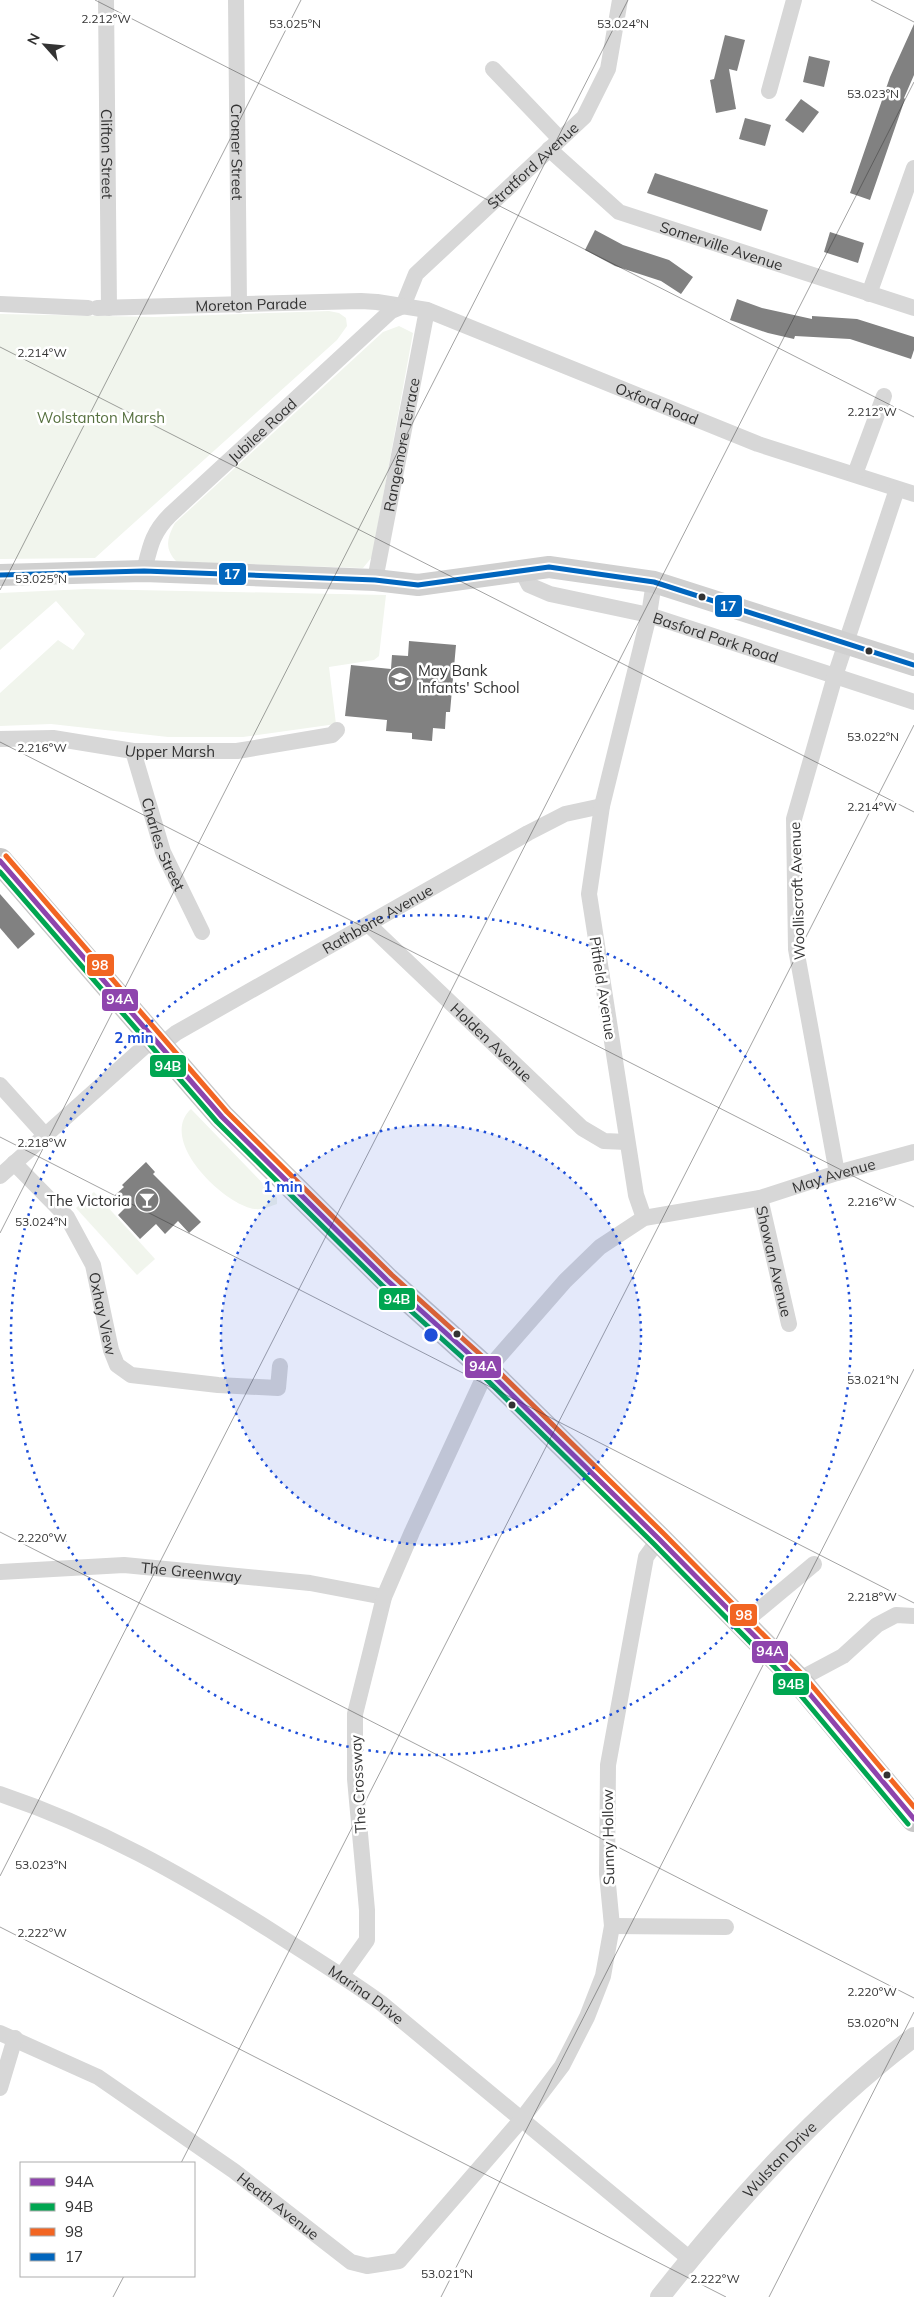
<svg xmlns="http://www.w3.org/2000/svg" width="914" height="2297" viewBox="0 0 914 2297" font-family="Mulish,sans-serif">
	<rect width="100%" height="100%" fill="#fff"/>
	<g fill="#f1f5ed">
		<path d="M 329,311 L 339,313 L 346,318 L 347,326 L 337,340 L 95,558 L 0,559 L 0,314 L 155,317 Z"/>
		<path d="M 399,326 L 413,333 L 372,557 L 363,568 L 177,562 C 164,549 167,538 175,523 L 383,332 Z"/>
		<path d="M 86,589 L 386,595 L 379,656 L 374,660 L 329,667 L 336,724 L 243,737 L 168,737 L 51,724 L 0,726 L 0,693 L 58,640 L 73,650 L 85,634 L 56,601 L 0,650 L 0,593 Z"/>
		<path d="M 191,1109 L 277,1198 L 277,1204 C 271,1206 262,1210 255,1209 C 224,1205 157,1140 191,1109 Z"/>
		<path d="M 94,1192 L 155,1259 L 137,1275 L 76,1208 Z"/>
	</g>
	<g fill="#818181">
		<path d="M 914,24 L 914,75 L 904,98 L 905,99 L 870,200 L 850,193 L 890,77 Z"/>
		<path d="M 725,35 L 745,40 L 737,71 L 729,69 L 736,109 L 716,113 L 710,80 L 714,79 Z"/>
		<path d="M 809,56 L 830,61 L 824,87 L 803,82 Z"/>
		<path d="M 801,99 L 819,112 L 803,133 L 785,120 Z"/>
		<path d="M 745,118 L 771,125 L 765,146 L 739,139 Z"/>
		<path d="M 655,173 L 768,210 L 761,231 L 647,193 Z"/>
		<path d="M 595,230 L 623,245 L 669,260 L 693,277 L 681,294 L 661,281 L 615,266 L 585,250 Z"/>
		<path d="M 830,232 L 864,243 L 858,263 L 824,252 Z"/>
		<path d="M 737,299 L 762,308 L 812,319 L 812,316 L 857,319 L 914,337 L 914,350 L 911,359 L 850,339 L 795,336 L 794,339 L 768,333 L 730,320 Z"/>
		<path d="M 409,641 L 456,645 L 450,712 L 446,712 L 445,729 L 433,728 L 432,741 L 412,739 L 412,733 L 386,731 L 387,720 L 345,716 L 351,665 L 391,669 L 392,655 L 408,656 Z"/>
		<path d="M 0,894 L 35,934 L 18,949 L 0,928 Z"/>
		<path d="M 146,1162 L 155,1172 L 153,1174 L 201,1222 L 189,1233 L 178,1221 L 165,1234 L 156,1224 L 140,1239 L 118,1215 L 125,1208 L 114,1196 L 124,1187 L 122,1185 Z"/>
	</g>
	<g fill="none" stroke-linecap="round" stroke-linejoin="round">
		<g stroke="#d7d7d7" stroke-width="16">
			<path id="s1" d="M 106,0 L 109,308"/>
			<path id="s2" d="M 236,0 L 239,305"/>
			<path d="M 493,69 L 560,139"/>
			<path d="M 769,91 L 794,0"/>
			<path id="s3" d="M 549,149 L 619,212 L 914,308"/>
			<path d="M 869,294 L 914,168"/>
			<path d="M 0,304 L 88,308"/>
			<path id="s4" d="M 403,306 L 416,274 L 584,117 L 608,69 L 620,0"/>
			<path id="s5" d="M 97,308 L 361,301 L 377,302 L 427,310 L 758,444 L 914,494"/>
			<path d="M 855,474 L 884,396"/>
			<path id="s6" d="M 144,571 C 150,547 152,533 170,515 L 391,311 L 403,306"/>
			<path id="s7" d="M 522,571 L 529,585 L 550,594 L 649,615 L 914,702"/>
			<path id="s8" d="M 375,580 L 427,310"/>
			<path id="s9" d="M 0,739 L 53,738 L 133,751 L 237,751 L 332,735 L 337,730"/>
			<path id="s10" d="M 133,751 L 163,852 L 202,932"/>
			<path id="s11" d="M 368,924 L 582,1128 L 604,1141 L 627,1142"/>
			<path id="s12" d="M 160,1046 L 176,1033 L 528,833 L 565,814 L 602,806"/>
			<path d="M 0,1085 L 45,1135"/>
			<path id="s13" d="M 14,1163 L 67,1217 L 93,1265 L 111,1350 L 117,1365 L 131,1375 L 218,1385 L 278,1388 L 280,1366"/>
			<path d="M 837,1173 L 796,949 L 794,819 L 835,676 L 897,489"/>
			<path d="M 0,1176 L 154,1038"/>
			<path id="s14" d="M 760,1198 L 789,1324"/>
			<path d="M 644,1218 L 636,1195 L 589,894 L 602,806 L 649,615 L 654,582"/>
			<path id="s15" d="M 0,1572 L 124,1565 L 310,1583 L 384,1597"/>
			<path d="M 742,1624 L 814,1564"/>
			<path d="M 798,1680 L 843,1656 L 877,1625 L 896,1615 L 914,1616"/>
			<path id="s16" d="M 0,1794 C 98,1827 183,1875 270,1930 C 307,1954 345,1977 381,2003 L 690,2259"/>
			<path d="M 612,1926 L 726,1927"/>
			<path id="s17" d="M 342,1975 L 367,1940 L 367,1910 L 355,1779 L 355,1714 L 371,1650 L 384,1597 L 412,1532 L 487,1370 L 565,1281 L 600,1247 L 644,1218 L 760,1198 L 837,1173 L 914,1152"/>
			<path id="s18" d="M 0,2033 L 98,2077 L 234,2171 L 351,2262 L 367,2266 L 399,2261 L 521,2120 L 562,2066 L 587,2017 L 603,1976 L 612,1926 L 607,1874 L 608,1765 L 646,1557 L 659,1539"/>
			<path d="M 0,2088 L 15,2038"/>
		</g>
		<path stroke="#d7d7d7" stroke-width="20" id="s19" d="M 660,2297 C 735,2202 817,2110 914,2037"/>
		<path stroke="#d0d0d0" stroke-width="22" d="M 0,575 L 144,571 L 375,580 L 418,585 L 549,567 L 654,582 L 914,665"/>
		<path stroke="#c7c7c7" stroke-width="26" d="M 0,861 L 222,1117 L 387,1280 L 487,1370 L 659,1539 L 798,1680 L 914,1819"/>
		<defs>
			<path id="bus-1" d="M 0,861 L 222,1117 L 387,1280 L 487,1370 L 659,1539 L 798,1680 L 914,1819"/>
			<path id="bus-2" d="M 0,872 L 217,1122 L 382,1285 L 482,1375 L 654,1544 L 792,1685 L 908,1824"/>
			<path id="bus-3" d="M 6,856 L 227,1112 L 392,1275 L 492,1365 L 664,1534 L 803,1675 L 914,1807"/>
			<path id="bus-4" d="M 0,575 L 144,571 L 375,580 L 418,585 L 549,567 L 654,582 L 914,665"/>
		</defs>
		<use href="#bus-1" stroke="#fff" stroke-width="9"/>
		<use href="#bus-2" stroke="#fff" stroke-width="9"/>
		<use href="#bus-3" stroke="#fff" stroke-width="9"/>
		<use href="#bus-4" stroke="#fff" stroke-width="9"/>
		<use href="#bus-1" stroke="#8e44ad" stroke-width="5"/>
		<use href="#bus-2" stroke="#00a651" stroke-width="5"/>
		<use href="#bus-3" stroke="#f26522" stroke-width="5"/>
		<use href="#bus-4" stroke="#0065bd" stroke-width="5"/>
	</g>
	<path fill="none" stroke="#333" stroke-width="1" stroke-opacity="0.45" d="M 95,0 L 914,417M 871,0 L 914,22M 0,347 L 914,812M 0,590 L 301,0M 0,742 L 914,1207M 0,1137 L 914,1603M 0,1233 L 628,0M 0,1532 L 914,1998M 0,1876 L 914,82M 0,1927 L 726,2297M 181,2163 L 914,725M 113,2297 L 124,2276M 441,2297 L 914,1369M 769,2297 L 914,2012"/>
	<circle cx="431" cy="1335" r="210" fill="#1d4ed8" fill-opacity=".12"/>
	<g fill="none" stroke="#1d4ed8" stroke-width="2.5" stroke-dasharray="2.5 5">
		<circle cx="431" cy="1335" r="210"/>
		<circle cx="431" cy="1335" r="420"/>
	</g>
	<defs>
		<symbol id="school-disc" viewBox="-11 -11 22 22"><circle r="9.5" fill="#7a7a7a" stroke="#fff"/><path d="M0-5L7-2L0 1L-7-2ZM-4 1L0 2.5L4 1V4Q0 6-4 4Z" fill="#fff"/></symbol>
		<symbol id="bar-disc" viewBox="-11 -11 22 22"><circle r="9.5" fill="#7a7a7a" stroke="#fff"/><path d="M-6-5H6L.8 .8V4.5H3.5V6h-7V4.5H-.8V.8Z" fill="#fff"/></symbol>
	</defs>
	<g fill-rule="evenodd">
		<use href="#school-disc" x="386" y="665" width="28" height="28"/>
		<use href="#bar-disc" x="133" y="1186" width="28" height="28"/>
	</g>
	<g fill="#333" stroke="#fff" stroke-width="2">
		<circle cx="702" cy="597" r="4.5"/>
		<circle cx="869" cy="651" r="4.5"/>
		<circle cx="457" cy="1334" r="4.5"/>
		<circle cx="512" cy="1405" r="4.5"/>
		<circle cx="887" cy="1775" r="4.5"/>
	</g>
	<g text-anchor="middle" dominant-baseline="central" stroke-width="5" stroke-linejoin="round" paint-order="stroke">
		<g font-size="15" fill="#333" stroke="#fff">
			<text stroke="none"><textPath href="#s2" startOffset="152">Cromer Street</textPath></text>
			<text stroke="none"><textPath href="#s1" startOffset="154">Clifton Street</textPath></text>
			<text stroke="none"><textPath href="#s4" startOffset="194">Stratford Avenue</textPath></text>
			<text stroke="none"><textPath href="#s3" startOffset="202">Somerville Avenue</textPath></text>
			<text stroke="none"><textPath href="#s5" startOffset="154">Moreton Parade</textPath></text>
			<text stroke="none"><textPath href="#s5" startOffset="579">Oxford Road</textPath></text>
			<text stroke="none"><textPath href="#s6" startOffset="188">Jubilee Road</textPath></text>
			<text stroke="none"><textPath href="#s8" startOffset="138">Rangemore Terrace</textPath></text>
			<text stroke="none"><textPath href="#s7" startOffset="210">Basford Park Road</textPath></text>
			<text stroke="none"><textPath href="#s9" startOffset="171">Upper Marsh</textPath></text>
			<text stroke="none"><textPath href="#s10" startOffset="98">Charles Street</textPath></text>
			<text transform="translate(797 891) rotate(-92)">Woolliscroft Avenue</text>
			<text stroke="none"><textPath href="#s12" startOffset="252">Rathbone Avenue</textPath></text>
			<text transform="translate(603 988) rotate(81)">Pitfield Avenue</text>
			<text stroke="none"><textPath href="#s11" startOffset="171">Holden Avenue</textPath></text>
			<text stroke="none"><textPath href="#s17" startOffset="1054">May Avenue</textPath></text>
			<text stroke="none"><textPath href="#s14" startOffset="65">Showan Avenue</textPath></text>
			<text stroke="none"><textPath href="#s13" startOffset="180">Oxhay View</textPath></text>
			<text stroke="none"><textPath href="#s15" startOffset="192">The Greenway</textPath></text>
			<text transform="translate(358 1784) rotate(-93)">The Crossway</text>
			<text transform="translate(608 1837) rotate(-91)">Sunny Hollow</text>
			<text stroke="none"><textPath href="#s16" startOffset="419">Marina Drive</textPath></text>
			<text stroke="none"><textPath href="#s19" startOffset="182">Wulstan Drive</textPath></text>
			<text stroke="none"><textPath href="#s18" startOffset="329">Heath Avenue</textPath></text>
		</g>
		<g font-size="15" fill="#56703f" stroke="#fff">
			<text x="101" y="417">Wolstanton Marsh</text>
		</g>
		<g font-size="15" fill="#333" stroke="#fff" text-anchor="start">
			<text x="418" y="670">May Bank<tspan x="418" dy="17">Infants' School</tspan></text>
			<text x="130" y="1200" text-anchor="end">The Victoria</text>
		</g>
	</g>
	<g font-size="12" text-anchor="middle" fill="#333" stroke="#fff" stroke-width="5" stroke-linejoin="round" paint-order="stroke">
		<text x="106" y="23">2.212°W</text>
		<text x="295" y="28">53.025°N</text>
		<text x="623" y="28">53.024°N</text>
		<text x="873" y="98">53.023°N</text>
		<text x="42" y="357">2.214°W</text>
		<text x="872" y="416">2.212°W</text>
		<text x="41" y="583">53.025°N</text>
		<text x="873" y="741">53.022°N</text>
		<text x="42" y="752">2.216°W</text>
		<text x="872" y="811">2.214°W</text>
		<text x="42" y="1147">2.218°W</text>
		<text x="872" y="1206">2.216°W</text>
		<text x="41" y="1226">53.024°N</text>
		<text x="873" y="1384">53.021°N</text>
		<text x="42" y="1542">2.220°W</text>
		<text x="872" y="1601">2.218°W</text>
		<text x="41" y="1869">53.023°N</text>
		<text x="42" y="1937">2.222°W</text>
		<text x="872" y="1996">2.220°W</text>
		<text x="873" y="2027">53.020°N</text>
		<text x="447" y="2278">53.021°N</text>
		<text x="715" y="2283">2.222°W</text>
	</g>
	<circle cx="431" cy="1335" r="8" fill="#1d4ed8" stroke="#fff" stroke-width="2.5"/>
	<g font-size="15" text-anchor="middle" font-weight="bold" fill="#1d4ed8" stroke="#fff" stroke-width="5" stroke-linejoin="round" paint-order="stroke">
		<text x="134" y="1043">2 min</text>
		<text x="283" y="1192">1 min</text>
	</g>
	<g stroke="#fff" stroke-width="2">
		<rect x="218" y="562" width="29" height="24" rx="5" fill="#0065bd"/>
		<rect x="714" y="594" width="29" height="24" rx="5" fill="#0065bd"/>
		<rect x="86" y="953" width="29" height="24" rx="5" fill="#f26522"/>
		<rect x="101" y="988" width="38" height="24" rx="5" fill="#8e44ad"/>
		<rect x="149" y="1054" width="38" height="24" rx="5" fill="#00a651"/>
		<rect x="378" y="1287" width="38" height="24" rx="5" fill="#00a651"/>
		<rect x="464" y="1355" width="38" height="24" rx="5" fill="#8e44ad"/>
		<rect x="729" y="1603" width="29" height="24" rx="5" fill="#f26522"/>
		<rect x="751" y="1640" width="38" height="24" rx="5" fill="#8e44ad"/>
		<rect x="772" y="1672" width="38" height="24" rx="5" fill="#00a651"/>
	</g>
	<g font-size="14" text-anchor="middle" font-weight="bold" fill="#fff">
		<text x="232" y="579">17</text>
		<text x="728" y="611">17</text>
		<text x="100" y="970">98</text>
		<text x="120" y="1004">94A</text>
		<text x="168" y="1071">94B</text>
		<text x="397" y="1304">94B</text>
		<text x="483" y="1371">94A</text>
		<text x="744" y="1620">98</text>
		<text x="770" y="1656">94A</text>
		<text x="791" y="1689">94B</text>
	</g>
	<rect x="20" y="2162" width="175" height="115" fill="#ffffff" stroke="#adadad"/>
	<rect x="30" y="2178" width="25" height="8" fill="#8e44ad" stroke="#adadad"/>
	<text x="65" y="2187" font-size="15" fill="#333333">94A</text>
	<rect x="30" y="2203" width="25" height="8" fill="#00a651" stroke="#adadad"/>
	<text x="65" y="2212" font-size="15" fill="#333333">94B</text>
	<rect x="30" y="2228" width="25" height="8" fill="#f26522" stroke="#adadad"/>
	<text x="65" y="2237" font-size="15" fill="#333333">98</text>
	<rect x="30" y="2253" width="25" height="8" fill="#0065bd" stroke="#adadad"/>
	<text x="65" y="2262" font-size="15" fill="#333333">17</text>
	<g transform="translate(45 45) rotate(297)" stroke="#ffffff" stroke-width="4" paint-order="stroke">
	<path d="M0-4L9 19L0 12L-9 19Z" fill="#333333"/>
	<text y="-8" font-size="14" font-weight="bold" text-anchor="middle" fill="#333333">N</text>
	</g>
</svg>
